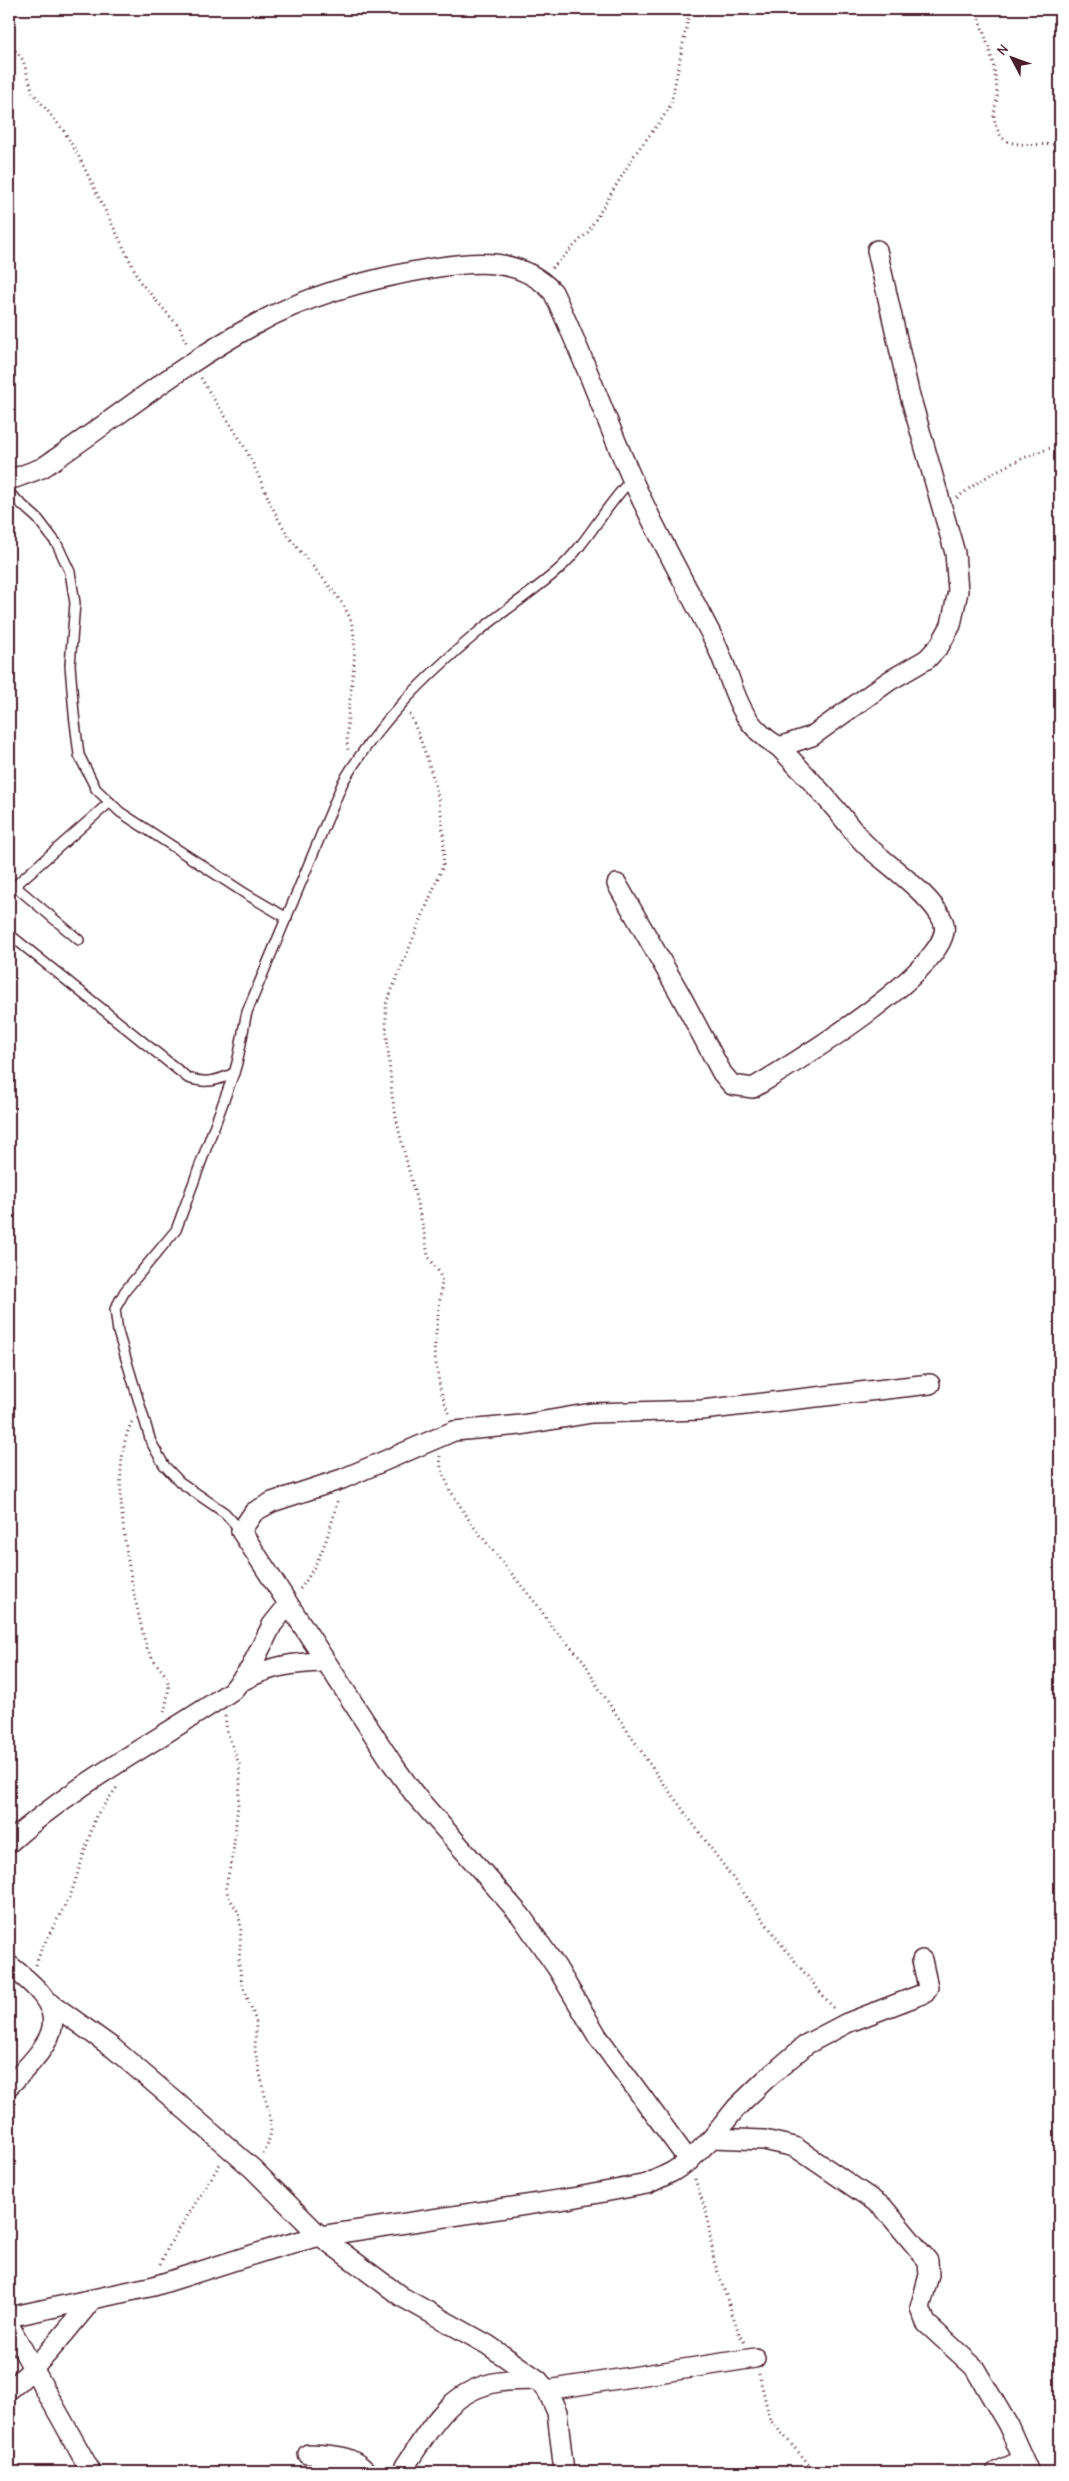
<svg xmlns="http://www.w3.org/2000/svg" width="1069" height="2481" viewBox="0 0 1069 2481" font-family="'Comic Neue',sans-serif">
	<rect width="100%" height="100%" fill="#fff"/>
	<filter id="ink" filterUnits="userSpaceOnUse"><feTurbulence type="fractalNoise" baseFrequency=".02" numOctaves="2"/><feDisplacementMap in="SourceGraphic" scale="10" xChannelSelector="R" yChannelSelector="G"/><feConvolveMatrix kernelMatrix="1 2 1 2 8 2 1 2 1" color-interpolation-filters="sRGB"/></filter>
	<g filter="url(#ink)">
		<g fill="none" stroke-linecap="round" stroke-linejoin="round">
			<defs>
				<g id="lane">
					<path d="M 9,493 L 38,519 L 57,544 L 70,572 L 75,603 L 70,665 L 74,714 L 79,755 L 96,789 L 120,812 L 246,894 L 287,918"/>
					<path d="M 15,886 L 79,940"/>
					<path d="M 9,891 L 110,802"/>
					<path d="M 9,934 L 188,1078 C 206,1084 217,1081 234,1073"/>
					<path d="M 241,1531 L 225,1513 L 180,1482 L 164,1465 L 151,1442 L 118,1332 L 115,1309 L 125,1291 L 176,1230 L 234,1073 C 241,1053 242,1032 247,1012 L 343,782 C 377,724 425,677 477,633 C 503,611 532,593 558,570 C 587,544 604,507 632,479"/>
				</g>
				<g id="street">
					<path d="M 9,479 L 15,478 L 42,468 C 113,421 180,365 256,324 C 309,294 373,278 433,268 C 475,261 521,257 553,292 C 583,354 605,419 633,481 C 658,536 687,587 714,640 C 736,684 733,720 779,747 L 812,736 L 889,681 L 927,659 L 940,645 L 951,625 L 958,591 L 955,553 L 909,392 L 877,250"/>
					<path d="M 617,884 L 680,994 L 722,1073 L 732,1085 L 753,1088 C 786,1068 962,963 943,921 C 932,895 886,864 865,844 C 853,832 844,818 833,806 C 816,785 797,766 779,747"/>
					<path d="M 242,1681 C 269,1666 294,1663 324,1662"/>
					<path d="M 9,1843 C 77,1782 158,1741 233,1690 L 250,1669 L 272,1625 L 288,1605"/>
					<path d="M 9,1965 C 74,2014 60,2034 9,2086"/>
					<path d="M 49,2002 L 113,2048 L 174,2100 L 253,2169 L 320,2236 L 402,2297 L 488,2345 L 538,2380 L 547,2390 L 557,2412 L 564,2472"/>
					<path d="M 712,2138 L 764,2140 L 795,2147 L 883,2207 L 928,2261 L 929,2275 L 920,2308 L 926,2323 L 974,2367 L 1008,2425 L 1029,2472"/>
					<path d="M 689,2161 L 598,2037 L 557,1968 L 521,1916 L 415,1795 L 392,1763 L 241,1531 L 254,1512 L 272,1502 L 342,1479 L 454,1431 L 521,1425 L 592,1413 L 702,1410 L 930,1384"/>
					<path d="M 9,2317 L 154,2286 L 274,2248 L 320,2236 L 572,2198 L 647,2184 L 672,2172 L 689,2161 L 712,2138 L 737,2107 L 765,2080 L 807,2044 L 847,2023 L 925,1993 L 928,1987 L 922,1960"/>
					<path d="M 9,2325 L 91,2472"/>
					<path d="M 9,2390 C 41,2364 65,2333 91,2301"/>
					<path d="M 547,2390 L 755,2358"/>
					<path d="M 308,2454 C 331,2455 350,2454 367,2472"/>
					<path d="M 403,2472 L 405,2466 C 431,2428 449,2390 499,2382 C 511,2380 525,2380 538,2380"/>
					<path d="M 996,2472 L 1023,2460"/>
				</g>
			</defs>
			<use href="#lane" stroke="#4a1f2b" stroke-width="12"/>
			<use href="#street" stroke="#4a1f2b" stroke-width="22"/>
			<g stroke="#4a1f2b" stroke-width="3" stroke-dasharray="1 4" stroke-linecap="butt">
				<path d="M 975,9 C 985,35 995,62 997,91 C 998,101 992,112 995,122 C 997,129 999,137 1007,141 C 1020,147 1044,143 1060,145"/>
				<path d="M 9,43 L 23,60 L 33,93 L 64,131 L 78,155 L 141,283 L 180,328 L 187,345"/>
				<path d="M 552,268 L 588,232 L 635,154 L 662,119 L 671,104 L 690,9"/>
				<path d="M 201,378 C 216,405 236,429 249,456 C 262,481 270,507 286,532 C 301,557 342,594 351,621 C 362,657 343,710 348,750"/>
				<path d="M 957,498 C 989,472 1021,457 1060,445"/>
				<path d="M 410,714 C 430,761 448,815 443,866 L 386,1004 L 386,1024 L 392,1096 L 399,1131 L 424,1231 L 428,1256 L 439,1272 L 442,1281 L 434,1352 L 440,1388 L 449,1415"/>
				<path d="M 132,1422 C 105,1472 133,1593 146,1646 C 161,1680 176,1667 164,1712"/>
				<path d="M 440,1456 L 441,1468 L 450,1490 L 473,1526 L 538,1606 L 553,1628 L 584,1661 L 598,1687 L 653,1769 L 781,1944 L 835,2010"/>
				<path d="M 300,1589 C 320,1563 331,1530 338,1498"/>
				<path d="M 225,1716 L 227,1732 L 239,1764 L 240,1784 L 233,1853 L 226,1886 L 228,1896 L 238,1912 L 241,1928 L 239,1964 L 242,1983 L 256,2021 L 255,2051 L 270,2118 L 271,2132 L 267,2147 L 263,2154"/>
				<path d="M 36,1965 L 41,1950 L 71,1894 L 96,1816 L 118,1786"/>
				<path d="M 695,2179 L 707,2215 L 714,2261 L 740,2336 L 744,2342"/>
				<path d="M 160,2264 L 171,2242 L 220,2164"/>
				<path d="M 759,2374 L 770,2420 L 816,2472"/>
			</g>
			<use href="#lane" stroke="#fff" stroke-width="9"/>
			<use href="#street" stroke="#fff" stroke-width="19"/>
		</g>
	</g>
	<rect width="1069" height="2481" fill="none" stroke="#fff" stroke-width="30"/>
	<rect x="15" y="15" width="1039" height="2451" fill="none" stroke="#4a1f2b" stroke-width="2" filter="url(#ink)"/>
	<g transform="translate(1012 58) rotate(311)" stroke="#ffffff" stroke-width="4" paint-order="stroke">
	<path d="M0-4L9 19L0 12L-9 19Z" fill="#4a1f2b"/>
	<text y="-8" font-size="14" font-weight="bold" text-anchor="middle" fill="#4a1f2b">N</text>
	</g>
</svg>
